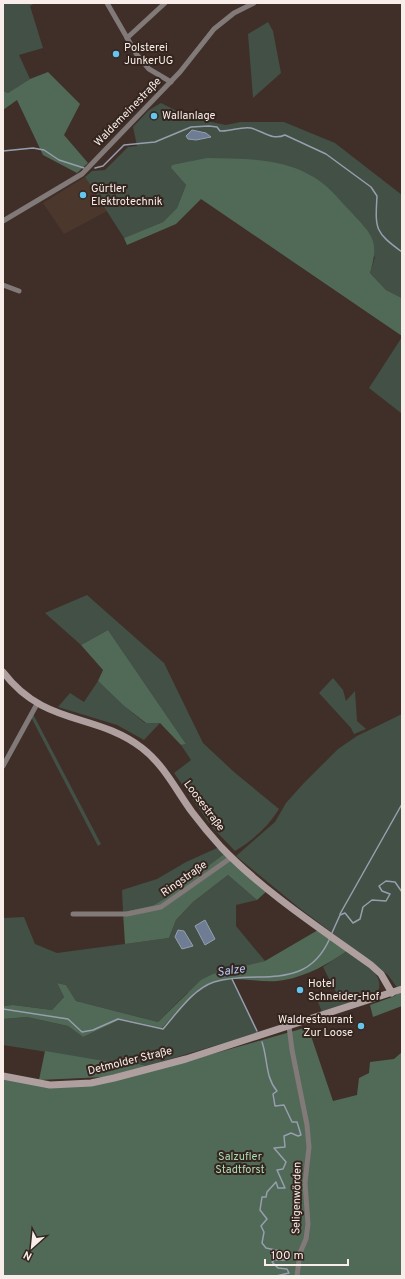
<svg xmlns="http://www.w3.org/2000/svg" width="405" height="1279" viewBox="0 0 405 1279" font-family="Overpass,sans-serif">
	<rect width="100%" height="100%" fill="#3f2f28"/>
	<path fill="#4c372d" d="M 85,177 L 107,211 L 64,234 L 43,203 Z"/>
	<g fill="#425045">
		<path d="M 3,3 L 35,3 L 30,6 L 43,48 L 19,55 L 30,79 L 8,93 L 3,91 Z"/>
		<path d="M 268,22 L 273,31 L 281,73 L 253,98 L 248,34 Z"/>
		<path d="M 161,103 L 191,118 L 226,125 L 240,122 L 284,122 L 335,143 L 402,195 L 402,298 L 386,290 L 370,273 L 375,257 L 171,168 L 186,185 L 177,208 L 163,222 L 124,238 L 85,177 L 92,171 L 105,170 L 128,147 L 137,146 L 133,127 L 149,110 Z"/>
		<path d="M 402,337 L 402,412 L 401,413 L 369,388 Z"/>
		<path d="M 87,595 L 164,663 L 203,743 L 234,772 L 279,809 C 268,827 253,840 235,851 L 212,827 L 174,773 L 191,760 L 181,745 L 186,744 L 108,630 L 81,645 L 45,613 Z"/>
		<path d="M 333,678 L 343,690 L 346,701 L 355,691 L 357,721 L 366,729 L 354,734 L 351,728 L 319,693 Z"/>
		<path d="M 98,681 L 124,706 L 145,723 L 160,723 L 144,740 L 117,725 L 58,707 L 70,693 L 84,702 Z"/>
		<path d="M 33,714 L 101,844 L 98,846 L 31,717 Z"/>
		<path d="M 402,714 L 402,988 L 398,989 L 388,975 L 298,907 L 236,856 L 275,822 L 286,803 L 303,784 L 338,749 L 357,736 Z"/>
		<path d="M 217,848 L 224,854 L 167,897 L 154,905 L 123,912 L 122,890 L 157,879 L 186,862 Z"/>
		<path d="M 228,875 L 257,900 L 236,905 L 236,926 L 265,961 L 247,967 L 187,993 L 158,1022 L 76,1001 L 66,985 L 57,983 L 64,997 L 52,1010 L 13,1005 L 3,1006 L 3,918 L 24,917 L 35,944 L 57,953 L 169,938 L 176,920 L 193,902 Z"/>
		<path d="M 347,951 C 360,961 388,974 377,994 L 322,1012 L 318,1002 L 338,996 L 323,967 Z"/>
		<path d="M 231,978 L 258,1033 L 147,1066 L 135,1063 L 117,1063 L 3,1045 L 3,1019 L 27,1017 L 68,1026 L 83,1037 L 122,1019 L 162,1028 C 176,1012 192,989 213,982 C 218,980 225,979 231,978 Z"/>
	</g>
	<g fill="#516a57">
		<path d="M 48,72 L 80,104 L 64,135 L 88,163 L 77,173 L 43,155 L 17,100 L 3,110 L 3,91 L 8,93 L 30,79 Z"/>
		<path d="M 207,158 C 249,159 292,157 326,186 C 335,194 343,204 351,212 C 372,235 380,240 370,273 L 386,290 L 402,298 L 402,336 L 201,199 L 176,224 L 127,245 L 124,238 L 163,222 L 177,208 L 186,185 L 171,168 L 172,165 Z"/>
		<path d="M 108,630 L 186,744 L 181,745 L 160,723 L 146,723 L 124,706 L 98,681 L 103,670 L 81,645 Z"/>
		<path d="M 224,854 L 267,891 L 257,900 L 228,875 L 193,902 L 176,920 L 169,938 L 125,944 L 123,912 L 154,905 L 167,897 Z"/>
		<path d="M 318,930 L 347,951 C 328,964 307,976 284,980 C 260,985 233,973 211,983 C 191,991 177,1012 162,1028 L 122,1019 L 83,1037 L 68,1026 L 27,1017 L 3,1019 L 3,1006 L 13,1005 L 52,1010 L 64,997 L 57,983 L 66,985 L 76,1001 L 158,1022 L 201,980 L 213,974 L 265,961 Z"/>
		<path d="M 402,992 L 402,1006 L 373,1017 L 370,1005 L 395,996 L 397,994 Z"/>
		<path d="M 308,1027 L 333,1101 L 357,1095 L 359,1078 L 369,1073 L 370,1062 L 394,1059 L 402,1052 L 402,1276 L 3,1276 L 3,1079 L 68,1087 L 191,1060 Z"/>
		<path d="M 45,1051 L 117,1063 L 135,1063 L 147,1066 L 105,1077 L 39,1080 Z"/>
	</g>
	<g fill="#6e7c94" stroke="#979eae">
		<path d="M 192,130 L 206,133 L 211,137 L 196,140 L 188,139 L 186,136 Z"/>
		<path d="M 205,920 L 215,939 L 205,945 L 195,926 Z"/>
		<path d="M 178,930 L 184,931 L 193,946 L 182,949 L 175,937 Z"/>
	</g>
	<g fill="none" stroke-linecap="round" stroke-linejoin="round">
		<g stroke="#979eae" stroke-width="1.5">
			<path d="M 3,151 L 33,148 L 44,150 L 59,160 L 84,168"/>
			<path d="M 95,168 L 103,166 L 124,145 L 155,142 L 191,127 L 209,126 L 217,127 L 220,131 C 230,132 241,126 251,128 C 263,131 272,141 285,135 L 326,154 L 371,187 L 377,196 C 375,230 375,232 402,252"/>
			<path d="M 340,914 L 402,804"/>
			<path d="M 331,935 L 340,915 L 345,913 L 353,923 L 360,919 L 363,907 L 372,900 L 386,901 L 390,894 L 382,891 L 379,886 L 386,881 L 395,882 L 402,892"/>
			<path d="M 232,979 L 257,1031"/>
			<path d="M 3,1009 L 68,1019 L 82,1032 L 93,1030 L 118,1019 L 163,1029 C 177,1013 193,989 214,982 C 259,969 306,993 330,938"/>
			<path d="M 262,1042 C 268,1059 265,1077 277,1091 L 273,1094 L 275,1106 L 284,1105 L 292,1122 L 297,1122 L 301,1135 L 298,1136 L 291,1133 L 284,1136 L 285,1147 L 274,1148 L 286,1162 L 283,1169 L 277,1170 L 285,1188 L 278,1188 L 276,1182 L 267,1192 L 266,1197 L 262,1197 L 260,1210 L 267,1219 L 261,1226 L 264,1232 L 262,1243 L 266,1248 L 280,1251 L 285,1257 L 285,1260 L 275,1260 L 272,1262 L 278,1268 L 287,1269 L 289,1273 L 276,1276"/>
		</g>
		<g stroke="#827979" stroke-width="5">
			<path d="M 107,3 L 137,55 L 149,69 L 171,82"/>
			<path d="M 127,38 L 165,3"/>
			<path d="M 3,221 L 82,174 L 180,72 L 214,29 L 234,13 L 254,3"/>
			<path d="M 3,285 L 19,291"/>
			<path d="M 3,766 L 37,704"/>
			<path d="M 73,914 L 127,914 L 161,907 L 232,857"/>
			<path d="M 289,1026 L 292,1050 L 307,1125 L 309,1147 L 305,1183 L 308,1224 L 306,1239 L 300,1253 L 297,1276"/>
		</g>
		<g stroke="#afa09f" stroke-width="7">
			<path d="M 3,672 C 45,727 95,712 142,748 C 164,765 176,790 192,812 C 201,824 211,836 221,847 C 264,892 321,929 371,965 L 381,974 L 392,993"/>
			<path d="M 3,1076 L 50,1085 L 91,1083 L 114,1078 L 186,1059 L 402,989"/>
		</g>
	</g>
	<g fill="#64c5ee" stroke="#35251f" stroke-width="1.5">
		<circle cx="116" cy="54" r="4"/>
		<circle cx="154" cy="116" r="4"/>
		<circle cx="83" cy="195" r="4"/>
		<circle cx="300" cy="990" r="4"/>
		<circle cx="361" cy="1026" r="4"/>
	</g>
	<g text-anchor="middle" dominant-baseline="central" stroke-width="4" stroke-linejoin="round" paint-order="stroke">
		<g font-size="11" fill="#f8ede9" stroke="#35251f" text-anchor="start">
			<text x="124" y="48">Polsterei<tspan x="124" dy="13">JunkerUG</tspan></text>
			<text x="162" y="116">Wallanlage</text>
			<text x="91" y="189">Gürtler<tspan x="91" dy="13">Elektrotechnik</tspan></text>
			<text x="308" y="984">Hotel<tspan x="308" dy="13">Schneider-Hof</tspan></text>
			<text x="353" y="1020" text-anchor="end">Waldrestaurant<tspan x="353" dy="13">Zur Loose</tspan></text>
		</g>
		<g font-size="11" fill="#f8ede9" stroke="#35251f">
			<text transform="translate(128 112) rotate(-46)">Waldemeinestraße</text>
			<text transform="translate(204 806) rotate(53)">Loosestraße</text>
			<text transform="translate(184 879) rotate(-35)">Ringstraße</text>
			<text transform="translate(130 1061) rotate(-14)">Detmolder Straße</text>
			<text transform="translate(297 1198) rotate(-89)">Seligenwörden</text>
		</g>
		<g font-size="11" fill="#abdbb7" stroke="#35251f">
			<text x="240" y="1157">Salzufler<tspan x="240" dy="13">Stadtforst</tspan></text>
		</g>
		<g font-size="12" font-style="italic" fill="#b3cdfb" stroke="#35251f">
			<text transform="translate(231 971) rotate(-8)">Salze</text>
		</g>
	</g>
	<rect width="405" height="1279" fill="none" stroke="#f8ede9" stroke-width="8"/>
	<g transform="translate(32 1247) rotate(207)" stroke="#35251f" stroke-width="3" paint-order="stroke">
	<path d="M0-3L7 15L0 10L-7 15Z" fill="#f8ede9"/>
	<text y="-6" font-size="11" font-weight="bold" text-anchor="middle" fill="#f8ede9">N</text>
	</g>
	<path d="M265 1259v6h83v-6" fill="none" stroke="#f8ede9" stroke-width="2"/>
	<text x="271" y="1259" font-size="12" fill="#f8ede9" stroke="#35251f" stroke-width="3" paint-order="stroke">100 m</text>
</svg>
